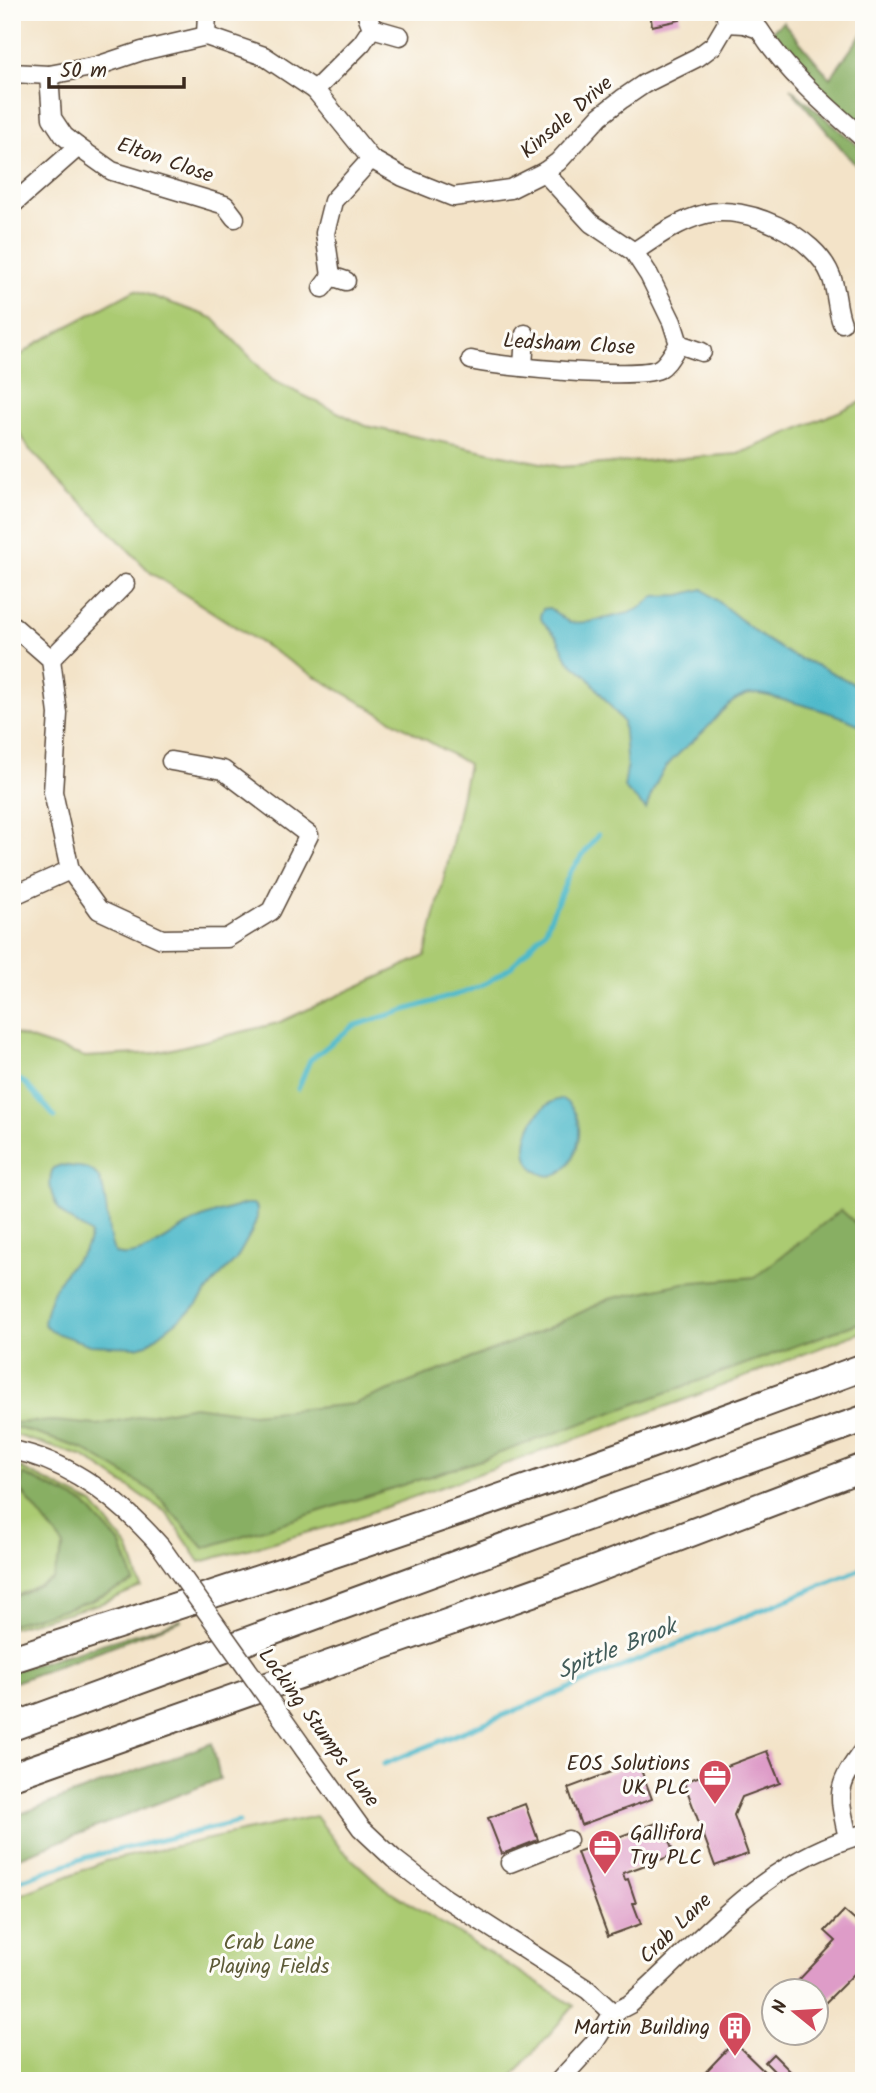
<svg xmlns="http://www.w3.org/2000/svg" width="876" height="2093" viewBox="0 0 876 2093" font-family="Kalam,sans-serif">
	<rect width="100%" height="100%" fill="#fdfcf7"/>
	<filter id="ink" filterUnits="userSpaceOnUse"><feTurbulence type="fractalNoise" baseFrequency=".0143" numOctaves="2"/><feDisplacementMap in="SourceGraphic" scale="14" xChannelSelector="R" yChannelSelector="G"/><feConvolveMatrix kernelMatrix="1 2 1 2 8 2 1 2 1" color-interpolation-filters="sRGB"/></filter>
	<filter id="wash" filterUnits="userSpaceOnUse"><feTurbulence type="fractalNoise" baseFrequency=".00686" numOctaves="4" result="noise"/><feDisplacementMap in="SourceGraphic" scale="28" xChannelSelector="R" yChannelSelector="G"/><feGaussianBlur stdDeviation="1.57" result="paint"/><feColorMatrix in="noise" values="0 0 0 0 0 0 0 0 0 0 0 0 0 0 0 0 0 1.4 0 .05"/><feComposite in="paint" operator="in"/></filter>
	<g filter="url(#wash)">
		<rect width="100%" height="100%" fill="#f3e3c8"/>
		<g fill="#abcb72" stroke="#737a48" stroke-width="2">
			<path d="M 135,290 L 213,318 L 272,380 L 366,426 L 560,467 L 738,454 L 864,401 L 864,1331 L 695,1396 L 335,1525 L 200,1562 L 167,1513 L 84,1457 L 12,1434 L 12,1033 L 85,1057 L 156,1053 L 278,1023 L 425,956 L 450,854 L 468,764 L 297,666 L 151,573 L 29,449 L 12,419 L 12,362 L 37,343 Z"/>
			<path d="M 12,1464 L 93,1504 L 129,1549 L 141,1587 L 102,1603 L 12,1628 Z"/>
			<path d="M 316,1816 L 341,1849 L 382,1886 L 574,2006 L 508,2081 L 12,2081 L 12,1898 L 106,1861 Z"/>
		</g>
		<g fill="#88af64" stroke="#626c41" stroke-width="2">
			<path d="M 783,22 L 830,78 L 864,31 L 864,126 L 817,86 L 769,34 Z"/>
			<path d="M 790,88 L 864,151 L 864,175 Z"/>
			<path d="M 841,1210 L 864,1231 L 864,1321 L 478,1461 L 204,1548 L 154,1492 L 83,1449 L 12,1426 L 12,1423 L 54,1421 L 97,1425 L 194,1406 L 252,1414 L 354,1404 L 546,1329 L 609,1299 L 683,1283 L 755,1277 Z"/>
			<path d="M 23,1474 L 85,1504 L 121,1545 L 134,1582 L 89,1602 L 12,1624 L 12,1598 L 52,1579 L 64,1546 L 20,1489 Z"/>
			<path d="M 182,1620 L 12,1683 L 12,1671 Z"/>
			<path d="M 212,1743 L 220,1779 L 12,1860 L 12,1817 Z"/>
		</g>
		<g fill="#4eb9ca" stroke="#447274" stroke-width="2">
			<path d="M 703,589 L 762,637 L 791,655 L 821,667 L 864,689 L 864,727 C 838,714 815,708 788,701 C 772,698 757,689 741,697 C 725,704 714,722 702,733 C 669,762 660,767 646,809 L 624,788 L 627,768 L 623,722 L 586,675 L 568,660 L 557,637 L 542,621 L 540,615 L 543,609 L 549,608 L 570,623 L 589,622 L 629,613 L 640,608 L 655,596 L 680,595 Z"/>
			<path d="M 562,1099 C 597,1119 572,1183 545,1175 C 508,1164 531,1102 562,1099 Z"/>
			<path d="M 61,1165 C 70,1167 80,1166 88,1169 C 113,1176 102,1235 116,1254 C 141,1261 170,1235 190,1224 C 207,1214 227,1210 246,1204 L 253,1204 L 257,1208 L 257,1217 L 252,1231 L 236,1260 L 216,1280 L 195,1307 L 147,1344 L 136,1347 L 90,1345 L 50,1331 L 44,1324 C 46,1305 54,1287 66,1271 C 76,1258 88,1252 90,1234 C 83,1227 75,1225 67,1218 C 53,1206 46,1185 53,1168 Z"/>
		</g>
		<g fill="none" stroke-linecap="round" stroke-linejoin="round">
			<g stroke="#4eb9ca" stroke-width="5">
				<path d="M 12,1076 L 25,1083 L 55,1117"/>
				<path d="M 298,1089 L 310,1060 L 353,1026 L 465,992 L 488,982 L 511,967 L 545,931 L 570,872 L 598,835"/>
				<path d="M 384,1764 L 864,1568"/>
				<path d="M 12,1883 L 87,1857 L 239,1822"/>
			</g>
		</g>
		<g id="blocks">
			<g fill="#de9cc8">
				<path d="M 650,12 L 679,12 L 680,20 L 652,26 Z"/>
				<path d="M 767,1751 L 780,1783 L 742,1797 L 734,1815 L 748,1854 L 715,1866 L 684,1782 Z"/>
				<path d="M 638,1762 L 652,1799 L 581,1825 L 568,1788 Z"/>
				<path d="M 525,1804 L 538,1840 L 502,1854 L 488,1818 Z"/>
				<path d="M 662,1821 L 674,1855 L 623,1873 L 625,1880 L 628,1879 L 636,1903 L 633,1903 L 641,1924 L 608,1936 L 577,1852 Z"/>
				<path d="M 844,1911 L 859,1924 L 864,1920 L 864,1964 L 816,2012 L 816,1992 L 799,1992 L 793,1986 L 836,1941 L 825,1931 Z"/>
				<path d="M 734,2042 L 771,2078 L 776,2073 L 765,2062 L 773,2054 L 800,2081 L 697,2081 Z"/>
			</g>
		</g>
	</g>
	<g filter="url(#ink)">
		<use href="#blocks" fill-opacity="0" stroke="#574638" stroke-width="2"/>
		<g fill="none" stroke-linecap="round" stroke-linejoin="round">
			<defs>
				<g id="minor">
					<path d="M 366,12 L 372,28 L 400,36"/>
					<path d="M 725,12 L 727,23 L 744,24 L 759,29 C 786,72 826,106 864,139"/>
					<path d="M 535,13 L 537,12"/>
					<path d="M 206,36 L 207,12"/>
					<path d="M 12,73 L 49,75 L 97,66 L 142,51 L 206,36 L 264,56 L 315,90 L 371,159 L 403,177 L 453,197 L 510,189 L 544,172 L 558,162 L 600,116 L 622,99 L 644,84 L 698,57 L 714,45 L 727,23"/>
					<path d="M 49,75 L 52,118 L 64,136 L 78,147 L 112,171 L 225,205 L 235,218"/>
					<path d="M 315,90 L 362,43 L 372,28"/>
					<path d="M 12,205 L 78,147"/>
					<path d="M 634,252 C 656,237 678,221 705,214 C 746,204 815,235 831,276 C 837,290 836,308 842,323"/>
					<path d="M 331,276 L 325,233 L 333,201 L 371,159"/>
					<path d="M 322,288 L 331,276 L 346,281"/>
					<path d="M 679,344 L 702,352"/>
					<path d="M 471,360 C 501,367 636,380 659,369 C 668,364 673,352 679,344 L 672,322 L 649,275 L 634,252 L 591,223 L 544,172"/>
					<path d="M 523,367 L 525,334"/>
					<path d="M 12,625 L 51,659 L 58,714 L 53,792 L 70,870 L 99,910 L 162,939 L 227,938 L 271,911 L 309,835 L 223,770 L 171,761"/>
					<path d="M 51,659 L 125,584"/>
					<path d="M 12,896 L 70,870"/>
					<path d="M 12,1450 C 73,1462 122,1502 161,1547"/>
					<path d="M 304,1749 L 361,1828 L 394,1859 L 442,1896 L 588,1990 L 613,2013"/>
					<path d="M 848,1838 C 838,1792 835,1788 864,1749"/>
					<path d="M 510,1863 L 568,1840"/>
					<path d="M 559,2081 L 594,2043 L 613,2013 L 630,2004 C 705,1938 762,1861 864,1834"/>
				</g>
				<g id="highway">
					<path d="M 12,1659 C 298,1568 583,1472 864,1367"/>
					<path d="M 12,1727 L 536,1535 L 864,1419"/>
					<path d="M 12,1776 L 546,1588 L 864,1467"/>
				</g>
			</defs>
			<use href="#minor" stroke="#574638" stroke-width="21"/>
			<use href="#highway" stroke="#574638" stroke-width="30"/>
			<use href="#minor" stroke="#fff" stroke-width="18"/>
			<use href="#highway" stroke="#fff" stroke-width="26"/>
			<defs>
				<path id="minor-bridge" d="M 161,1547 L 304,1749"/>
			</defs>
			<use href="#minor-bridge" stroke="#574638" stroke-width="21" stroke-linecap="butt"/>
			<use href="#minor-bridge" stroke="#fff" stroke-width="18"/>
		</g>
	</g>
	<defs>
		<symbol id="office-pin" viewBox="-11 -11 22 30"><path d="M0 17L-7.5 6A9.5 9.5 0 1 1 7.5 6Z" fill="#d1495b" stroke="#fdfcf7"/><path d="M-6-3h4V-5.5h4V-3h4V5H-6ZM-1-4.5V-3h2v-1.5ZM-6 0V1H6V0Z" fill="#fff"/></symbol>
		<symbol id="building-pin" viewBox="-11 -11 22 30"><path d="M0 17L-7.5 6A9.5 9.5 0 1 1 7.5 6Z" fill="#d1495b" stroke="#fdfcf7"/><path d="M-4-6H4V6H1V3H-1V6H-4ZM-2.5-4.3h1.7v1.8h-1.7ZM.8-4.3h1.7v1.8H.8ZM-2.5-1h1.7V.8h-1.7ZM.8-1h1.7V.8H.8Z" fill="#fff"/></symbol>
	</defs>
	<g fill-rule="evenodd">
		<use href="#office-pin" x="696" y="1757" width="38" height="52"/>
		<use href="#office-pin" x="586" y="1827" width="38" height="52"/>
		<use href="#building-pin" x="716" y="2009" width="38" height="52"/>
	</g>
	<g text-anchor="middle" dominant-baseline="central" stroke-width="6" stroke-linejoin="round" paint-order="stroke">
		<g font-size="21" fill="#3b2a1e" stroke="#fdfcf7">
			<text transform="translate(567 118) rotate(-41)">Kinsale Drive</text>
			<text transform="translate(165 161) rotate(19)">Elton Close</text>
			<text transform="translate(569 345) rotate(3)">Ledsham Close</text>
			<text transform="translate(318 1728) rotate(54)">Locking Stumps Lane</text>
			<text transform="translate(676 1929) rotate(-44)">Crab Lane</text>
		</g>
		<g font-size="21" fill="#3b2a1e" stroke="#fdfcf7" text-anchor="end">
			<text x="690" y="1764">EOS Solutions<tspan x="690" dy="24">UK PLC</tspan></text>
			<text x="630" y="1834" text-anchor="start">Galliford<tspan x="630" dy="24">Try PLC</tspan></text>
			<text x="710" y="2028">Martin Building</text>
		</g>
		<g font-size="21" fill="#5d5a37" stroke="#fdfcf7">
			<text x="269" y="1943">Crab Lane<tspan x="269" dy="24">Playing Fields</tspan></text>
		</g>
		<g font-size="23" font-style="italic" fill="#425c5a" stroke="#fdfcf7">
			<text transform="translate(617 1650) rotate(-22)">Spittle Brook</text>
		</g>
	</g>
	<rect width="876" height="2093" fill="none" stroke="#fdfcf7" stroke-width="42"/>
	<g transform="translate(795 2012) rotate(288)"><circle r="33" fill="#fdfcf7" stroke="#afa8a0" stroke-width="2"/>
	<path d="M0-5L12 26L0 18L-12 26Z" fill="#d1495b"/>
	<text y="-10" font-size="19" font-weight="bold" text-anchor="middle" fill="#3b2a1e">N</text>
	</g>
	<path d="M49 77v10h135v-10" fill="none" stroke="#3b2a1e" stroke-width="3.5"/>
	<text x="60" y="77" font-size="21" fill="#3b2a1e" stroke="#fdfcf7" stroke-width="5" paint-order="stroke">50 m</text>
</svg>
